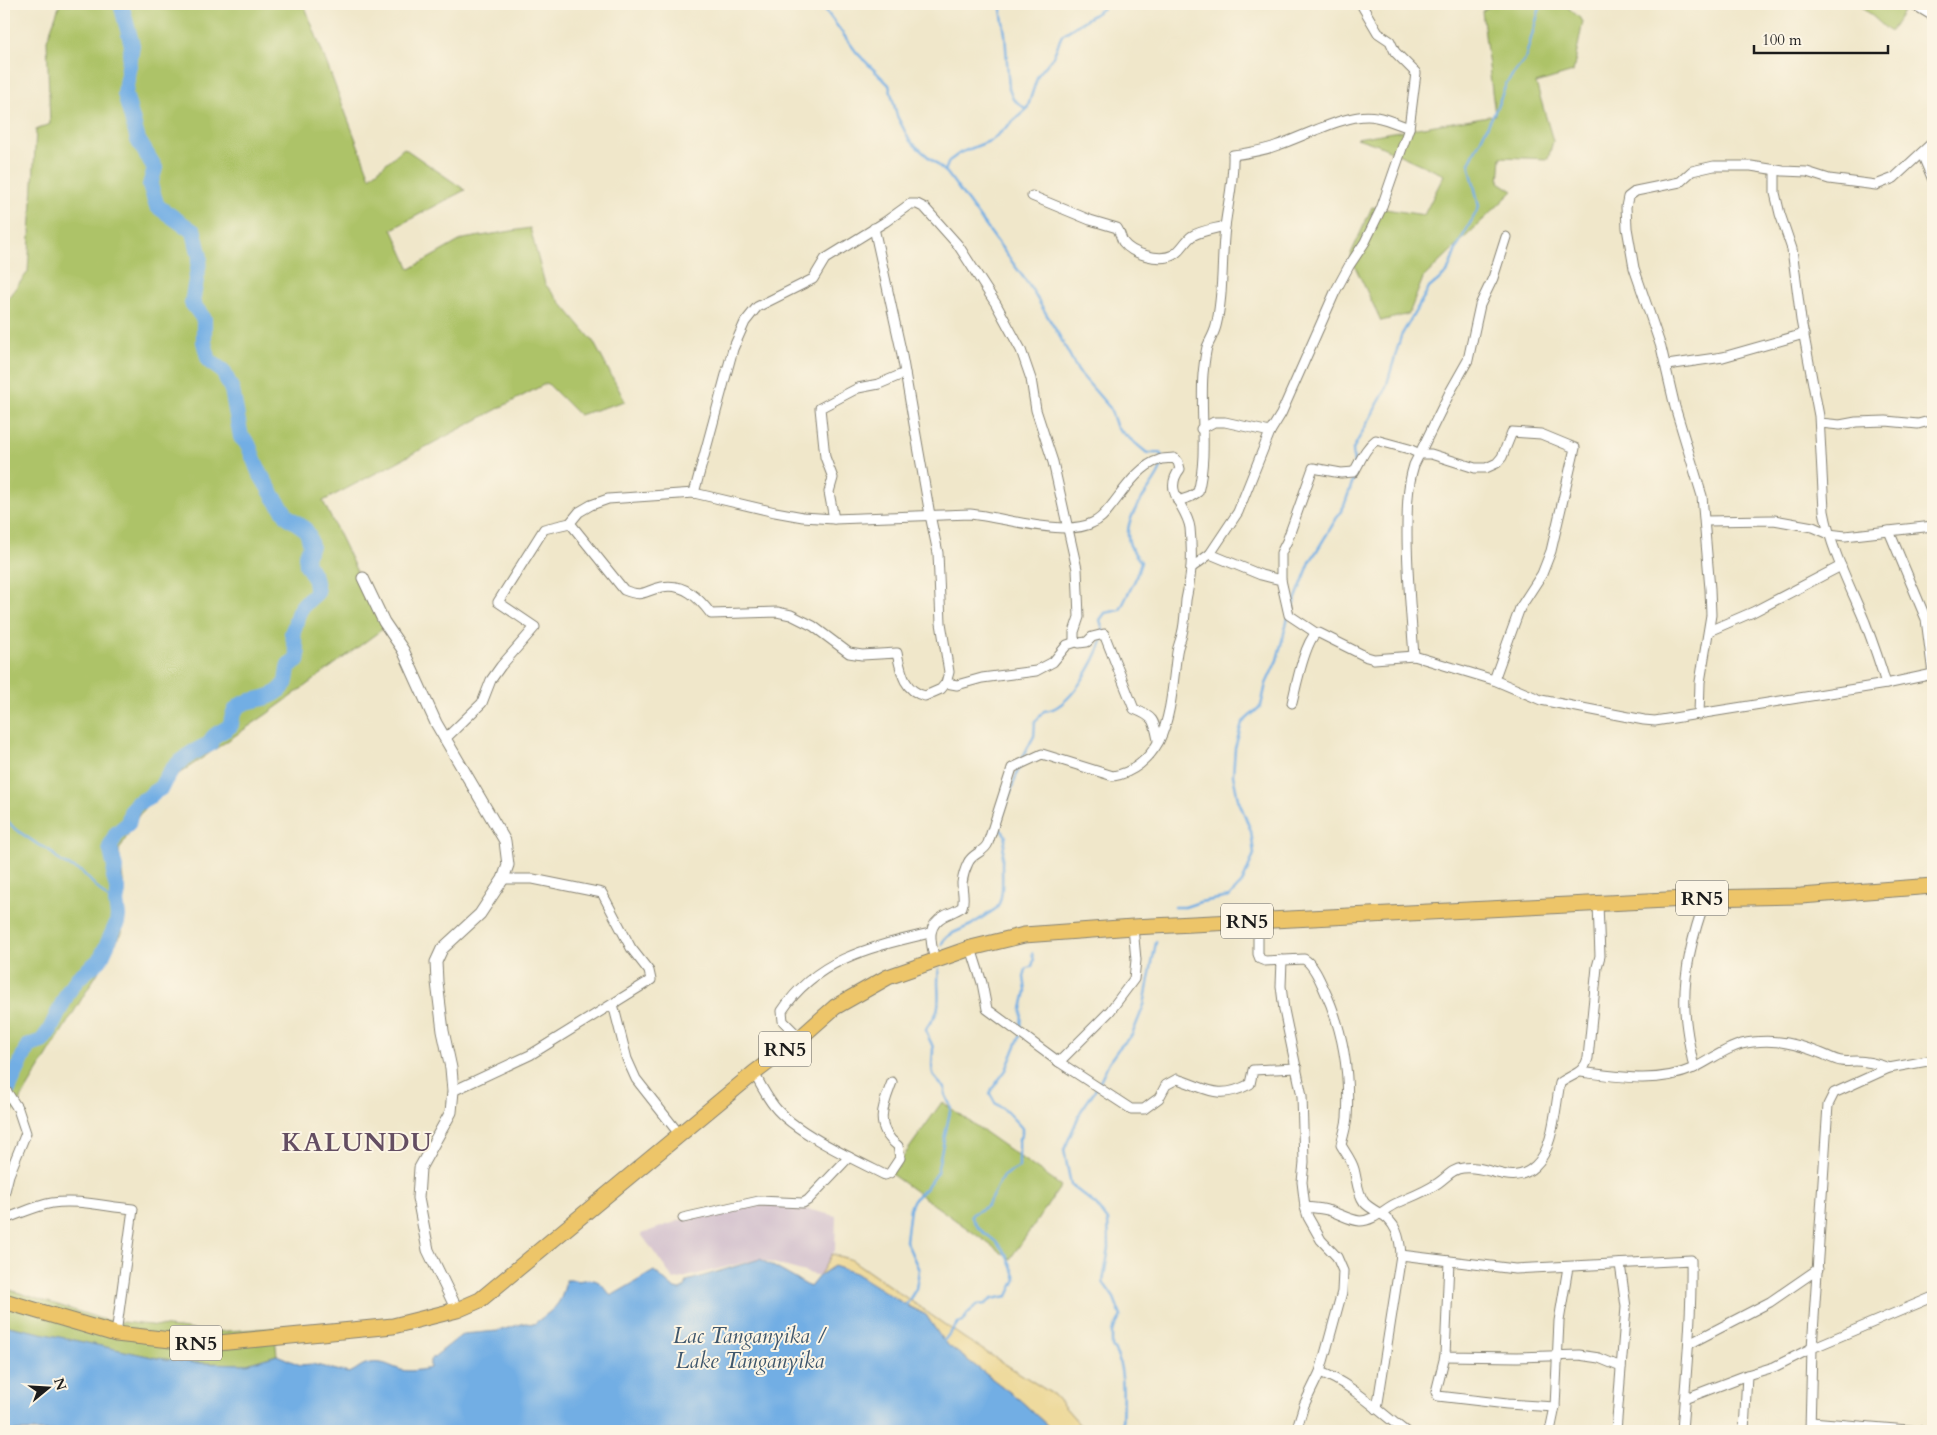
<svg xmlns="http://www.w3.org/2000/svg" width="1937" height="1435" viewBox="0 0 1937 1435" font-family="Cardo,serif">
	<rect width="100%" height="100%" fill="#fcf5e5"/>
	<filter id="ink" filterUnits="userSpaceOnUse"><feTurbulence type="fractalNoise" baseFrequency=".02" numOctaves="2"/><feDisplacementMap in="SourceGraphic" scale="10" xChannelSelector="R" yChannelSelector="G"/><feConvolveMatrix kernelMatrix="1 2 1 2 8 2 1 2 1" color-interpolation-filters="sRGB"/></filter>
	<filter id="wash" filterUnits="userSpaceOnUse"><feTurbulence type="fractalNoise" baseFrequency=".0096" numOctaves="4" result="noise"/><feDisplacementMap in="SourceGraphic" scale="20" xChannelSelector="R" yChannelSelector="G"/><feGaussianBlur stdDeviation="1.12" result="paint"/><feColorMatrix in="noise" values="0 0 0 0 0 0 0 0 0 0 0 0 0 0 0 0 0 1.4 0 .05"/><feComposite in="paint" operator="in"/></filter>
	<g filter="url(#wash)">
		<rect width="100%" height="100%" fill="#f0e7ca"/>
		<path fill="#d0bdcc" d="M 759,1203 L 802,1208 L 836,1216 L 835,1250 L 819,1276 L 759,1259 L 674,1280 L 641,1234 L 684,1219 Z"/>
		<g fill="#adc368" stroke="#647042">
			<path d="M 60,4 L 304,4 L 370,177 L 404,148 L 465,190 L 392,229 L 410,269 L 463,239 L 530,228 L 545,284 L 593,341 L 625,401 L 579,415 L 547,383 L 323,501 L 384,628 L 267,714 L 180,773 L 139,815 L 119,850 L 124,888 L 122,933 L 6,1123 L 4,1145 L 4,303 L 28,272 L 36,130 L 50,124 L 47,40 Z"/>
			<path d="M 1494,4 L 1564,4 L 1583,21 L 1573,72 L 1536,83 L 1553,141 L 1548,159 L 1501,157 L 1499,182 L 1513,191 L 1423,278 L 1409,314 L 1381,321 L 1350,256 L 1372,207 L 1424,215 L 1444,175 L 1378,145 L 1357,138 L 1495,115 L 1482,11 Z"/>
			<path d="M 1859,4 L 1908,4 L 1890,32 Z"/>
			<path d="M 942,1102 L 1061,1186 L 1010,1259 L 891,1174 Z"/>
			<path d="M 4,1288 L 105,1320 L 213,1332 L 274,1328 L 277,1355 L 247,1364 L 196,1363 L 157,1358 L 19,1329 L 4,1325 Z"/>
		</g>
		<path fill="#eeda9e" stroke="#857b5d" d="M 832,1254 L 852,1260 L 964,1338 L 1054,1395 L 1086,1431 L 1053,1431 L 1020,1400 L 943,1342 L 926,1315 L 834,1266 L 819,1276 Z"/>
		<path fill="#72aee4" stroke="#476580" d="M 760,1259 L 810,1287 L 819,1276 L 834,1266 L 855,1273 L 906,1305 L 926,1315 L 944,1342 L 1020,1400 L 1053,1431 L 4,1431 L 4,1325 L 157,1358 L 196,1363 L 247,1364 L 277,1355 L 300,1365 L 312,1364 L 349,1373 C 357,1370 361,1364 370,1363 C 384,1361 389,1366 401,1370 C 410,1372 421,1370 430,1368 L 430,1360 L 463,1334 L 498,1331 L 525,1323 L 534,1324 C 554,1308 561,1307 566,1280 L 575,1280 L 578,1281 C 597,1277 600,1281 611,1296 L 654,1271 L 675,1289 L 680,1290 L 685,1287 L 687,1281 Z"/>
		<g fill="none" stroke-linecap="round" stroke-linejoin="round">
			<g stroke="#72aee4" stroke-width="2.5">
				<path d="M 821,4 L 857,53 L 889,85 L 897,116 L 910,141 L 947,173 L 1029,285 L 1060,337 L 1078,371 L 1110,408 L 1117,428 L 1147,453 L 1161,453 C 1171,478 1120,507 1129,542 C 1130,549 1137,556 1141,562 L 1135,580 L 1120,610 L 1105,613 L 1100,620 L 1104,633"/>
				<path d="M 1004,4 L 1001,9 L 1005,34 L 1009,89 L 1013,99 L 1026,109"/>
				<path d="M 945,171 L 949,161 L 960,153 L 992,140 L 1027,109 L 1038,75 L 1053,57 L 1062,35 L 1110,4"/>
				<path d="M 1354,466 L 1353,449 L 1385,391 L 1401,336 L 1429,288 L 1447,273 L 1457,247 L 1479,207 L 1469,163 L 1497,107 L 1507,82 L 1525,59 L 1541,4"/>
				<path d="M 1291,611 L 1310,562 L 1344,506 L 1354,478 L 1354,474"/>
				<path d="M 1021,760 L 1034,736 L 1035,722 L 1044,711 C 1070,710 1096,660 1103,638"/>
				<path d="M 4,817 L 15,829 L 37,844 L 49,850 L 61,862 L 82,872 L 107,898 L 116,902"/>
				<path d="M 1174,907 L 1185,907 L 1200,902 L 1229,897 L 1242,883 L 1254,854 L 1251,831 L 1238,799 L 1233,775 L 1235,748 L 1242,723 L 1261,706 L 1266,684 L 1277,660 L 1288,618"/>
				<path d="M 942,944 L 944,939 L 953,933 L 971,925 L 997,908 C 1004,896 1002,879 1002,864 C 1002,855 1004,845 1006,836 L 998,826 L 1019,768"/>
				<path d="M 1021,1031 L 1022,1009 L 1026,991 L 1024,977 L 1026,969 L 1032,966 L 1034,960 L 1032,953"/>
				<path d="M 906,1305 L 916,1289 L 919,1270 L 906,1241 L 910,1208 L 914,1199 L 926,1188 L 937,1172 L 951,1107 L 945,1094 L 945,1088 C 927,1074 933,1067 933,1048 C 932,1042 926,1036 926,1029 C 929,1023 935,1018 937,1011 C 941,998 936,984 939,969"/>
				<path d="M 943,1342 L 958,1323 L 963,1322 L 967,1314 L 977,1305 L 985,1304 L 992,1299 L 1008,1296 L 1016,1279 C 1012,1267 1007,1253 998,1244 C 987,1233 975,1230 971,1215 L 987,1206 L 1003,1176 L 1019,1167 L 1019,1139 L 1022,1134 L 1022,1128 L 1007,1112 L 995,1103 L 990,1094 L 992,1089 L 1006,1070 L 1020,1036"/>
				<path d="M 1122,1431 C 1122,1408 1127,1364 1112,1347 L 1112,1332 L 1121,1316 L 1114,1298 L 1103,1282 L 1109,1248 L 1108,1221 L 1096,1205 L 1071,1185 L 1064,1150 L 1081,1111 L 1097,1087 L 1109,1062 L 1119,1048 L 1132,1035 L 1144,1005 L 1156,942"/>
			</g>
			<path stroke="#72aee4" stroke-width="16" d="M 4,1094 L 7,1092 L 28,1046 L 42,1041 L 50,1030 L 68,992 L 78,978 L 100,960 L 117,923 L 118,916 L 116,902 L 118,892 L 114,877 L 115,868 L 110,847 L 116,834 L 128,824 L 131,812 L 136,804 L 148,798 L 154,792 L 161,788 C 170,766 188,753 210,744 C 213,732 223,733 231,725 C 233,692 263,706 280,690 C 281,689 285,685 285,684 C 287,680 287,671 289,665 L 297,661 L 298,655 L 292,633 C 297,624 295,618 300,610 C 304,603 312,597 317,592 L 314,577 L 307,565 L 306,556 L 311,546 L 308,534 L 304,528 L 288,517 L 274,497 L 259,472 L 248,444 L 241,437 L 232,390 L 223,371 L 209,361 L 204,342 L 204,319 L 192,303 L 200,257 L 194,232 L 157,206 L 150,185 L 155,168 L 138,140 L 125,94 L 132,45 L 121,4"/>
		</g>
	</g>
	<g filter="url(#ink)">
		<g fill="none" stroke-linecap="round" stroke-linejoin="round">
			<defs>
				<g id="minor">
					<path d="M 1913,4 L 1933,16"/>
					<path d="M 1922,154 L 1933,180"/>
					<path d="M 1775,170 L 1775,193 L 1780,214 L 1792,249 L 1801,320 L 1819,416 L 1824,511 C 1831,550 1850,586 1865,622 C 1873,643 1880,663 1886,684"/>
					<path d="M 1032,196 L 1090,220 L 1117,228 C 1120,232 1121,238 1123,242 C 1132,254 1159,262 1173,255 C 1181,251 1185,241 1192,236 C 1202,230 1214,229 1225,226"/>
					<path d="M 1667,365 L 1723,357 L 1804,334"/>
					<path d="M 1820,423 L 1840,425 L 1856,422 L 1886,421 L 1918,424 L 1933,420"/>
					<path d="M 1201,429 L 1214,422 L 1225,422 L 1270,432 L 1281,414 L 1335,292 L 1349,266 L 1365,242 L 1381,209 L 1409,128 L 1416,73 L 1395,52 L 1390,41 L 1378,33 L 1361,4"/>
					<path d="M 694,493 L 733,349 L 745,322 L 757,307 L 813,279 L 825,259 L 885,222 L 910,204 L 917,204 L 925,208 L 958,245 L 996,304 L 1021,350 L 1031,379 L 1036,410 L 1053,462 L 1077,569 L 1079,617 L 1074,632 L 1074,640 L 1079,643 L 1087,642 L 1092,637 L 1104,634 L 1134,709 C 1154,717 1154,720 1158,740"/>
					<path d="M 1178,501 L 1190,497 L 1198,492 C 1208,454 1200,413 1203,374 C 1204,365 1205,355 1207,347 C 1210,340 1214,334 1216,326 C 1224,294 1221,260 1225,227 C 1228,203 1234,180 1233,155 C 1248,153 1263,151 1278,145 C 1303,137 1350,111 1376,117 C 1387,119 1398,124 1409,128"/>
					<path d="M 834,519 L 829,492 L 833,478 L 825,457 L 820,408 L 858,388 L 879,384 L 905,373"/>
					<path d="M 1705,521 L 1774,520 L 1813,527 L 1829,534 L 1845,536 L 1933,526"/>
					<path d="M 570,523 L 624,590 C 644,598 643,591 662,587 C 684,583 699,598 711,614 L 777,612 L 791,615 L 813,626 L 849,653 L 862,655 L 897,653 C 901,672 904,691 925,696 L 941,689 L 946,683 L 949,672 L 941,623 L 938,553 L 930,515 L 901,350 L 874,228"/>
					<path d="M 1889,531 L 1926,619 L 1933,674"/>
					<path d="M 1210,554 L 1238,512 L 1270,432"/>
					<path d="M 1191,568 L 1210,554 L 1261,575 L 1281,580 L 1289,615 L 1316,633 L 1319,633 L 1367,657 L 1374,659 L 1414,656 L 1494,680 L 1541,700 L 1644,720 L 1655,721 L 1886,684 L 1933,674"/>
					<path d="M 1281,580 L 1281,553 L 1287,541 L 1313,468 L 1341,473 L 1354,472 C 1361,460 1365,448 1376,440 L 1409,449 L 1420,454 L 1431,454 L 1475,468 L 1486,468 L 1497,463 L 1502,457 L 1512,432 L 1541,434 L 1575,448 L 1551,551 L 1542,574 L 1520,608 L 1494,680"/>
					<path d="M 1709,631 L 1753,612 L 1841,566"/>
					<path d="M 1414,656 C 1411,615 1407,574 1407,533 C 1407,510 1407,487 1414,465 L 1450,392 L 1468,360 L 1480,305 L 1493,278 L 1506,237"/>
					<path d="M 946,683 L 957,685 L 982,678 L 1036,671 L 1053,662 L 1067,645 L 1076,642"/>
					<path d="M 1292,703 C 1296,687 1304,644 1316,633"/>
					<path d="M 1699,715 L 1700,682 L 1711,615 L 1710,589 L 1702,496 L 1675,407 L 1661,347 L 1634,268 L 1627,228 L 1626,207 L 1628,197 L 1636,191 L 1680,182 L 1692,171 L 1714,166 L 1751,166 L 1783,171 L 1807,172 L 1829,179 L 1876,185 L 1894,178 L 1933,142"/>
					<path d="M 446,738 L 482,703 L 491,680 L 501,666 L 535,627 L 498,602 L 544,529 L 570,523 L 579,512 L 591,505 L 608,499 L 694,493 L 775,512 L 803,517 L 834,519 L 970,514 C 1002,517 1065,537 1092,523 C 1101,520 1106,512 1112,505 C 1123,491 1140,465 1159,460 C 1163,458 1169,459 1174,458 L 1178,462 L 1180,469 C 1162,492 1187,506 1190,528 C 1191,540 1192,554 1191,566 C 1191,577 1188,589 1186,600 C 1185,611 1185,623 1182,634 C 1181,640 1178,645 1177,652 C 1173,680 1172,715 1159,741 C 1149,759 1133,773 1113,776 L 1042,754 L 1012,768 L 988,843 C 984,853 972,853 968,863 C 965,869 963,876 962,883 C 962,891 965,899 962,907 C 956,911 950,913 944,916 C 924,927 932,944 935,962"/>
					<path d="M 1258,921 L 1258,954 L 1260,959 L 1265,961 L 1304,959 C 1313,964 1319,978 1323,987 C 1343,1028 1350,1073 1347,1118 C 1346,1127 1343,1136 1341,1145 C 1345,1152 1352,1161 1354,1169 C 1357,1180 1357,1192 1364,1202 C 1368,1207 1373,1209 1379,1213 C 1396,1221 1400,1238 1401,1255 L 1377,1409"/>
					<path d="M 971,948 L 982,983 L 987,1009 L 1059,1062 L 1110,1011 L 1134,979 L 1136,960 L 1133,927"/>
					<path d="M 1282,960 L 1281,986 L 1284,1010 L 1302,1096 L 1304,1162 L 1302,1182 L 1305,1207 L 1308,1217 L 1321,1240 L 1337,1257 L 1343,1271 L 1342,1292 L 1327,1347 L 1320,1372 L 1304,1405 L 1296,1431"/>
					<path d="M 613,1004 L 627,1059 L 636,1079 L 680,1135"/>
					<path d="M 800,1038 L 783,1021 L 782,1011 C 817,958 872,947 930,933"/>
					<path d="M 1059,1062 L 1131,1109 L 1144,1109 L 1159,1098 L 1166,1085 L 1177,1079 C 1206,1088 1218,1101 1250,1084 L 1253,1070 L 1297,1068"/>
					<path d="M 1694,1068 C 1690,1049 1686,1030 1685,1011 C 1683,973 1693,933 1706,898"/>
					<path d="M 1581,1072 C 1619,1077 1658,1084 1694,1068 C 1713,1059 1730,1044 1753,1042 C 1777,1039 1797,1044 1820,1053 C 1826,1055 1834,1060 1841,1061 C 1846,1062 1851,1061 1856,1061 C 1868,1061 1878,1064 1889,1068"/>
					<path d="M 754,1073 C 760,1084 766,1096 774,1106 C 794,1132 855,1160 885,1175 L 890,1173 L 900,1158 L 898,1146 C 873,1127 883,1106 892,1082"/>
					<path d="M 453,1091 L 530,1055 L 651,980 L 649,971 L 631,948 L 602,893 L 533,879 L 503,879"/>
					<path d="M 4,1195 L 9,1175 L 26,1133 L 18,1109 L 7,1092"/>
					<path d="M 1305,1207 C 1312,1208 1320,1208 1327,1210 C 1339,1213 1348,1220 1360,1221 C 1374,1221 1385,1208 1397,1203 C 1411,1197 1425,1192 1438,1183 C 1447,1177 1452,1169 1463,1168 C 1489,1164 1512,1188 1535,1166 C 1554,1149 1555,1107 1560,1083 C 1572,1074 1584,1074 1588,1058 L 1597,967 L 1600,956 L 1598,904"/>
					<path d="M 683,1218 L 759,1201 L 803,1203 L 808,1200 L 849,1157"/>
					<path d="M 4,1219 C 20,1214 35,1206 52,1203 C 78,1199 107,1207 133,1209 L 116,1334"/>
					<path d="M 1401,1255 L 1515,1269 L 1691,1260 C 1692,1317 1686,1374 1682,1431"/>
					<path d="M 1449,1261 L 1445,1356 L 1518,1357 L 1579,1355 L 1599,1358 L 1621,1367"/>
					<path d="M 1689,1344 L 1770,1302 L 1818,1269"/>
					<path d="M 1445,1356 L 1436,1392 L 1438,1396 L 1507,1404 L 1555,1407"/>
					<path d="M 1320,1372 C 1352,1384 1377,1410 1405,1431"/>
					<path d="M 1684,1399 L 1747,1375 L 1774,1367 L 1812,1348 L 1933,1297"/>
					<path d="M 1811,1422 L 1920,1431"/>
					<path d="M 1550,1431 L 1555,1407 L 1559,1321 L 1568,1267"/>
					<path d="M 1616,1431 L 1626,1307 L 1620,1264"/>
					<path d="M 1744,1431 L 1747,1375"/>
					<path d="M 1810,1431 L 1812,1348 L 1828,1105 L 1834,1093 L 1889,1068 L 1933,1060"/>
				</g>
				<path id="tertiary" d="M 363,578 L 384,622 L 403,650 L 436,723 L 505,841 L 508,865 L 503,879 L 480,914 L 442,949 L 436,962 L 437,982 L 443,1031 L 451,1068 L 453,1091 L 451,1112 L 420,1168 L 418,1198 L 428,1250 L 457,1310"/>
				<path id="trunk" d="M 4,1301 L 116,1334 L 208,1344 L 393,1326 L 457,1310 L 480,1300 L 754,1073 L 800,1038 L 835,1007 L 888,977 L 971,948 L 1024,935 L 1133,927 L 1706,898 L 1801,896 L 1933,886"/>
			</defs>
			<use href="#minor" stroke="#868273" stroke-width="11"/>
			<use href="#tertiary" stroke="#868273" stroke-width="13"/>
			<use href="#trunk" stroke="#868273" stroke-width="17"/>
			<use href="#minor" stroke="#fff" stroke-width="9"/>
			<use href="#tertiary" stroke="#fff" stroke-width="11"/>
			<use href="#trunk" stroke="#edc569" stroke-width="15"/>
		</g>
	</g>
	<g text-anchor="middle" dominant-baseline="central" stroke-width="4" stroke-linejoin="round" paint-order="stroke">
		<g fill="#fcf5e5" stroke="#5f5d58" stroke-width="1">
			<rect x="1676" y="880.5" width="52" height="35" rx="4"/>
			<rect x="1221" y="903.5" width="52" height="35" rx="4"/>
			<rect x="759" y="1031.5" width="52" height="35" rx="4"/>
			<rect x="170" y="1325.5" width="52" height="35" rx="4"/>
		</g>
		<g font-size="20" font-weight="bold" fill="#1c1c1c">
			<text x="1702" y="898">RN5</text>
			<text x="1247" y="921">RN5</text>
			<text x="785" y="1049">RN5</text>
			<text x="196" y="1343">RN5</text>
		</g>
		<g font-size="22" font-style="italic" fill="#3e566c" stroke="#fcf5e5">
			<text x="750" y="1336">Lac Tanganyika /<tspan x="750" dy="25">Lake Tanganyika</tspan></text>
		</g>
		<g font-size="26" font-weight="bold" letter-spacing="1" fill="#644e62" stroke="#fcf5e5">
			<text x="357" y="1142">KALUNDU</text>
		</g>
	</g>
	<rect width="1937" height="1435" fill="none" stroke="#fcf5e5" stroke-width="20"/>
	<g transform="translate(48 1388) rotate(72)" stroke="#fcf5e5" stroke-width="4" paint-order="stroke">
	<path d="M0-4L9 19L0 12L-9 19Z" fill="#1c1c1c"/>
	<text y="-8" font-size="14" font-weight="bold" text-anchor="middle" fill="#1c1c1c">N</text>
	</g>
	<path d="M1754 45v8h134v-8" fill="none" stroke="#1c1c1c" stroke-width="2.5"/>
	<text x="1762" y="45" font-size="15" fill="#1c1c1c" stroke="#fcf5e5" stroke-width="4" paint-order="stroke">100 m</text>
</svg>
